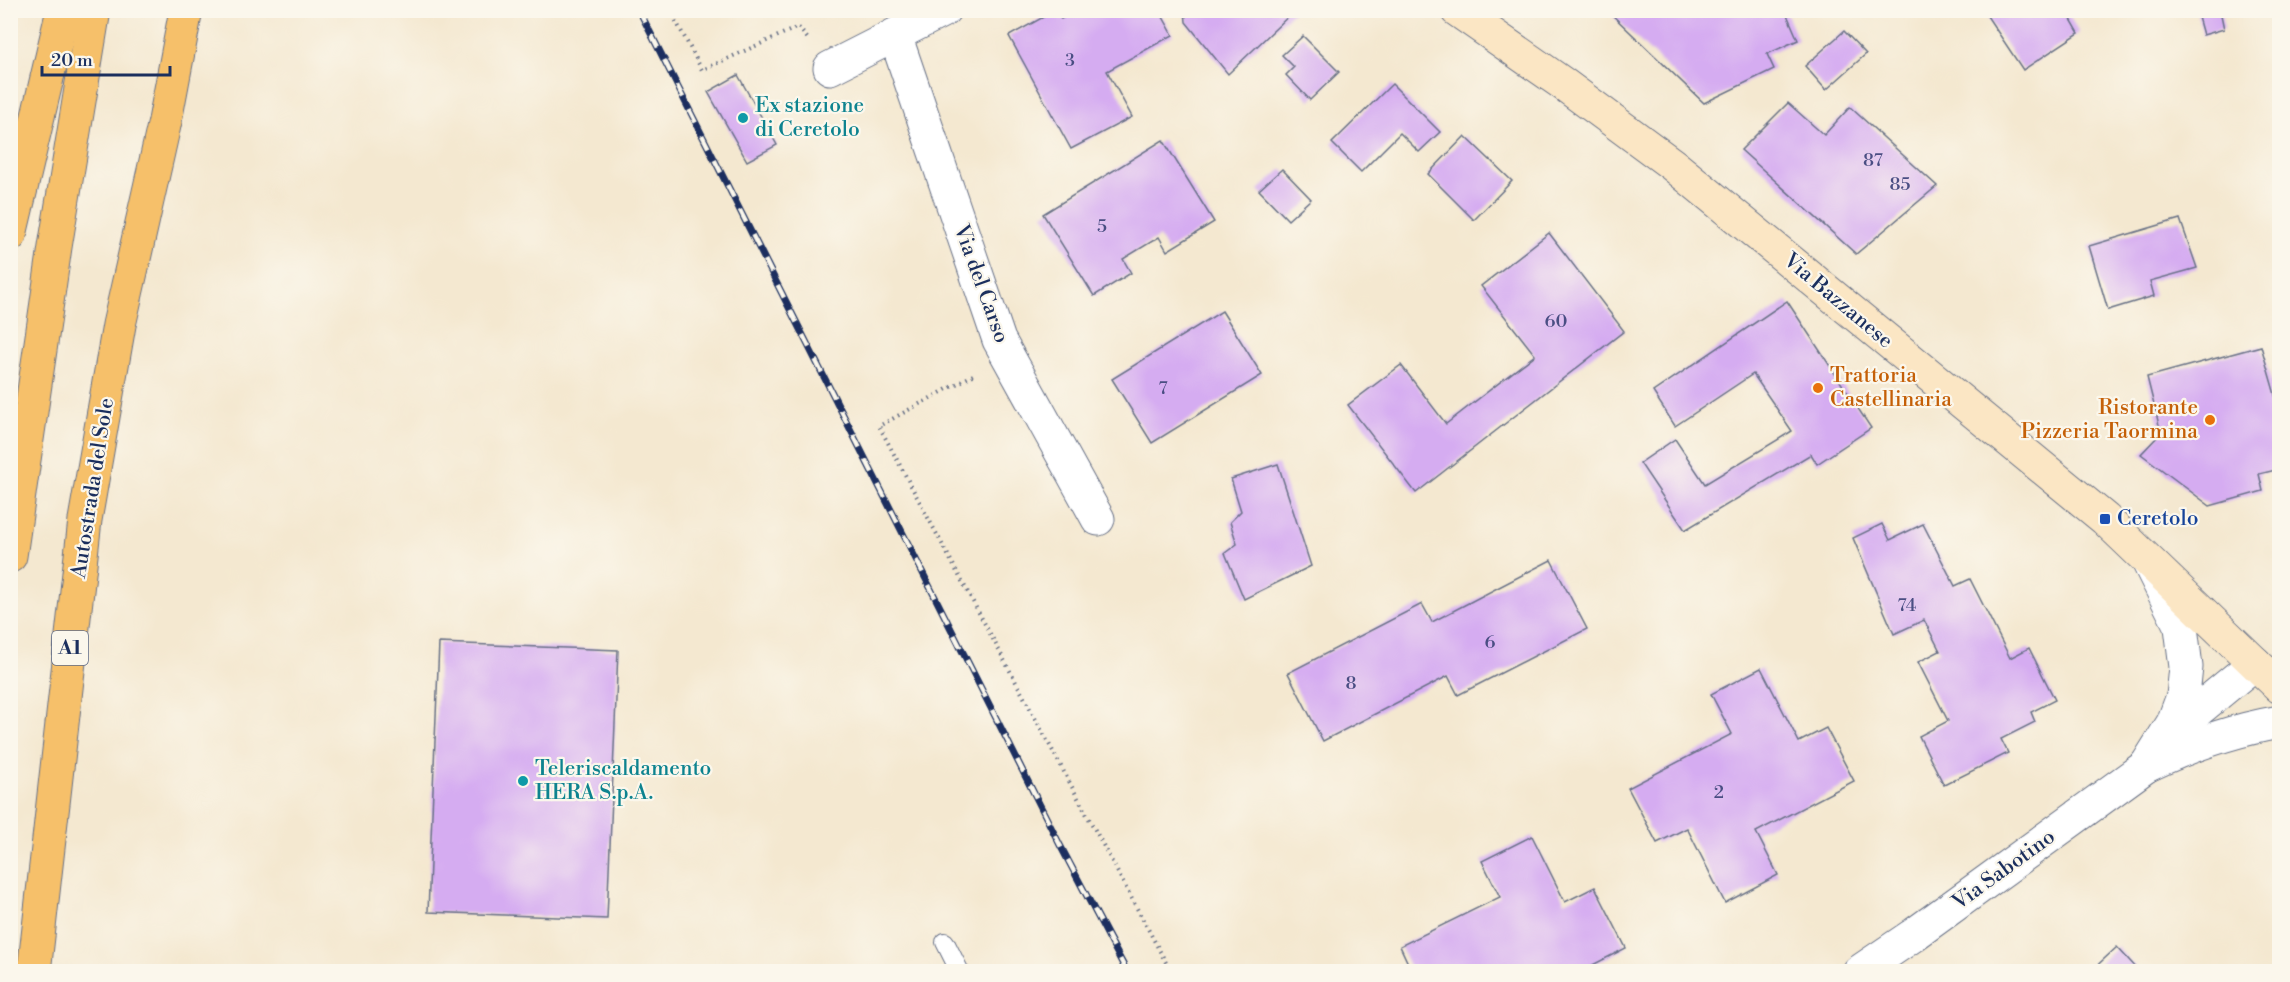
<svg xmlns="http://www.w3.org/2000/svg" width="2290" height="982" viewBox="0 0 2290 982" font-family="'Libre Bodoni',serif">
	<rect width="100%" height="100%" fill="#fbf7ec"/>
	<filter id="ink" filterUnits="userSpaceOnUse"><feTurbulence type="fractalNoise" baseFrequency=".0167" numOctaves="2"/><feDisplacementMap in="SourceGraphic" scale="12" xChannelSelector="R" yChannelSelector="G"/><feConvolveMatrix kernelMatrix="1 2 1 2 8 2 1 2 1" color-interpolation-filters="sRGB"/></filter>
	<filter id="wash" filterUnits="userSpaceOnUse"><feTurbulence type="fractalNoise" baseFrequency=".008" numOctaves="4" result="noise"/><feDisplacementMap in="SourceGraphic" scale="24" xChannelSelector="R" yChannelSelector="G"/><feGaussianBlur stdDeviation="1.35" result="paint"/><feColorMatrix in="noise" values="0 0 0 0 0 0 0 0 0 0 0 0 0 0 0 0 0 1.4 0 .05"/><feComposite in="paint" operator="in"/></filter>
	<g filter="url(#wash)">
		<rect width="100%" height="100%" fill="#f4e8d0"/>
		<g id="blocks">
			<g fill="#d5acf1">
				<path d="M 1056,10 L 1061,19 L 1077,10 L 1159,10 L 1173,35 L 1107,71 L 1132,117 L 1071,149 L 1009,36 Z"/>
				<path d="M 1185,10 L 1295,10 L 1228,74 L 1186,22 Z"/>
				<path d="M 1607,10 L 1785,10 L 1798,40 L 1767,54 L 1774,69 L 1704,103 Z"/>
				<path d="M 1983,10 L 2073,10 L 2068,14 L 2079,33 L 2023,70 Z"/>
				<path d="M 2196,10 L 2220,10 L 2224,29 L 2203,35 Z"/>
				<path d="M 1844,31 L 1866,54 L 1826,90 L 1805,66 Z"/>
				<path d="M 1303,36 L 1339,72 L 1310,100 L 1286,75 L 1294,67 L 1282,55 Z"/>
				<path d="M 738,75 L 777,145 L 747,161 L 708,92 Z"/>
				<path d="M 1392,84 L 1440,132 L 1419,152 L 1400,133 L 1361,172 L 1332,143 Z"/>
				<path d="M 1788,103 L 1824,135 L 1850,107 L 1937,186 L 1856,254 L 1741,150 Z"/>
				<path d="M 1465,136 L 1512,181 L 1474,220 L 1428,174 Z"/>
				<path d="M 1163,140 L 1214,222 L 1167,251 L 1159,237 L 1123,259 L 1131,273 L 1094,296 L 1043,214 Z"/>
				<path d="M 1282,169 L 1311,199 L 1288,220 L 1259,190 Z"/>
				<path d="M 2180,219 L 2197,268 L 2150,281 L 2154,296 L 2108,310 L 2089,246 Z"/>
				<path d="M 1549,233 L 1624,331 L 1416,493 L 1348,405 L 1401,365 L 1446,424 L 1535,355 L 1481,286 Z"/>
				<path d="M 1787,301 L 1871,428 L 1817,464 L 1811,454 L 1685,530 L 1640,463 L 1675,439 L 1705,484 L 1792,431 L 1753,374 L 1675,426 L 1653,392 Z"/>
				<path d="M 1222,311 L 1262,375 L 1152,443 L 1112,379 Z"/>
				<path d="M 2261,346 L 2280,412 L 2280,469 L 2259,474 L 2263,491 L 2210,506 L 2141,454 L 2161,433 L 2147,377 Z"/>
				<path d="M 1278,464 L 1311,566 L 1244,599 L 1225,553 L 1237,544 L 1230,522 L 1241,511 L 1231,479 Z"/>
				<path d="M 1882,524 L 1890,540 L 1923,524 L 1955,586 L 1970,579 L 2010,658 L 2029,648 L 2055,700 L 2031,712 L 2035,722 L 2001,739 L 2008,753 L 1944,785 L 1919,736 L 1948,721 L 1918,662 L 1940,651 L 1924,620 L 1894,634 L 1853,538 Z"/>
				<path d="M 1551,560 L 1587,629 L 1458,695 L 1448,676 L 1323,741 L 1288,673 L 1422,604 L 1432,622 Z"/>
				<path d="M 439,643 L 618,650 L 607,919 L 428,912 Z"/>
				<path d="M 1761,668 L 1799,742 L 1826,728 L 1854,781 L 1756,832 L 1778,875 L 1725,903 L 1687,828 L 1657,843 L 1628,788 L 1732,734 L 1711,694 Z"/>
				<path d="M 1532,836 L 1565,902 L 1595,887 L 1626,948 L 1579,972 L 1412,972 L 1400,946 L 1500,897 L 1482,861 Z"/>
				<path d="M 2117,947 L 2140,972 L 2090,972 Z"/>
			</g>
		</g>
	</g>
	<g filter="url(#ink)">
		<use href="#blocks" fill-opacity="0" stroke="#677086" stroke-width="1.5"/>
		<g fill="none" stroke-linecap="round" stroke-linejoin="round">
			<defs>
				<path id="service" d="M 945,942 L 960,972"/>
				<g id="minor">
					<path d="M 895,35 L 999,340 L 1098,519"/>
					<path d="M 830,68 L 944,10"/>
					<path d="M 2149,563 L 2181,627 L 2186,667 L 2183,696 L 2173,723 L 2146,766 C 2188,746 2233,730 2280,722"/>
					<path d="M 2169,734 L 2255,663"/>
					<path d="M 1859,972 L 1912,936 L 2146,766"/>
				</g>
				<path id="secondary" d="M 1457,10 L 1562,83 L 1673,165 L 2105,519 L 2280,687"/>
				<g id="motorway">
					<path d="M 10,235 L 63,10"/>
					<path d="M 10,556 L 55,247 L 94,10"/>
					<path d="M 34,972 L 85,520 L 119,325 L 165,121 L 186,10"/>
				</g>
			</defs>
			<use href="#service" stroke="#677086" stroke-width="20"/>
			<use href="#minor" stroke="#677086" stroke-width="35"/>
			<use href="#secondary" stroke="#677086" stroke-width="35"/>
			<use href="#motorway" stroke="#677086" stroke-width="35"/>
			<g stroke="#677086" stroke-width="4" stroke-dasharray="1.5 4.5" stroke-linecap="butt">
				<path d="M 670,10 L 702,70 L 798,27 L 808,39"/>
				<path d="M 973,375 L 879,426 L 1171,972"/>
			</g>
			<use href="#service" stroke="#fff" stroke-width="18"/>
			<use href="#minor" stroke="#fff" stroke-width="33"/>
			<use href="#secondary" stroke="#fbe6c4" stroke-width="33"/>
			<use href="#motorway" stroke="#f6c06b" stroke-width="33"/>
			<defs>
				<path id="rail" d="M 639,10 L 1060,845 L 1127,972"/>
			</defs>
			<use href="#rail" stroke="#1b2f5e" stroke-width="7"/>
			<use href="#rail" stroke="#fbf7ec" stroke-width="4.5" stroke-dasharray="14" stroke-linecap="butt"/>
		</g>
	</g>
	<g fill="#0f9aa8" stroke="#fbf7ec" stroke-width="2">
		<circle cx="743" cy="118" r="6"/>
		<circle cx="523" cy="781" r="6"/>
	</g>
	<g fill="#e8710a" stroke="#fbf7ec" stroke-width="2">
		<circle cx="1818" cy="388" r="6"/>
		<circle cx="2210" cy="420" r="6"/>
	</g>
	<rect fill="#1a4fb4" stroke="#fbf7ec" stroke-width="2" x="2099" y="513" width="12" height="12" rx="3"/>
	<g text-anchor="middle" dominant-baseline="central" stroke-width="4.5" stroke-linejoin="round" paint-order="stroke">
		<g font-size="18" fill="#4a4e83">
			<text x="1070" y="60">3</text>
			<text x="1873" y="160">87</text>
			<text x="1900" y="184">85</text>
			<text x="1102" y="226">5</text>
			<text x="1556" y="321">60</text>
			<text x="1163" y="388">7</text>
			<text x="1907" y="605">74</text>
			<text x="1490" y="642">6</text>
			<text x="1351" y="683">8</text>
			<text x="1719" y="792">2</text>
		</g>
		<rect fill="#fbf7ec" stroke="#5e6b89" stroke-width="1.5" x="52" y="631" width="36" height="34" rx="4.5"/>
		<g font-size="20" font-weight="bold" fill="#1b2f5e">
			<text x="70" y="648">A1</text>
		</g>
		<g font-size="21" fill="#0d838f" stroke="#fbf7ec" text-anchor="start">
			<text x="755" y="106">Ex stazione<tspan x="755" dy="24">di Ceretolo</tspan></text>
			<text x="535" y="769">Teleriscaldamento<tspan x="535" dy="24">HERA S.p.A.</tspan></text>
		</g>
		<g font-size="21" fill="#1b2f5e" stroke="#fbf7ec">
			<text transform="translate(981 284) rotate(70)">Via del Carso</text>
			<text transform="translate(1838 301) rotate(40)">Via Bazzanese</text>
			<text transform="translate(93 488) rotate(-81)">Autostrada del Sole</text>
			<text transform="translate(2004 870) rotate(-36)">Via Sabotino</text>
		</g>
		<g font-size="21" fill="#c56008" stroke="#fbf7ec" text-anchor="start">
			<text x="1830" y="376">Trattoria<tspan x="1830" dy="24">Castellinaria</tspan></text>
			<text x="2198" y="408" text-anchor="end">Ristorante<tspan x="2198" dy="24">Pizzeria Taormina</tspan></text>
		</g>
		<g font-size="21" fill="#164399" stroke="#fbf7ec" text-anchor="start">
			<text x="2117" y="519">Ceretolo</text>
		</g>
	</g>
	<rect width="2290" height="982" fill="none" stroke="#fbf7ec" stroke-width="36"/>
	<path d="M42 66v9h128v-9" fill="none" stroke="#1b2f5e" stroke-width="3"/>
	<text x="51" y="66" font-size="18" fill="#1b2f5e" stroke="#fbf7ec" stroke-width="4.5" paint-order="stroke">20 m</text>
</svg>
